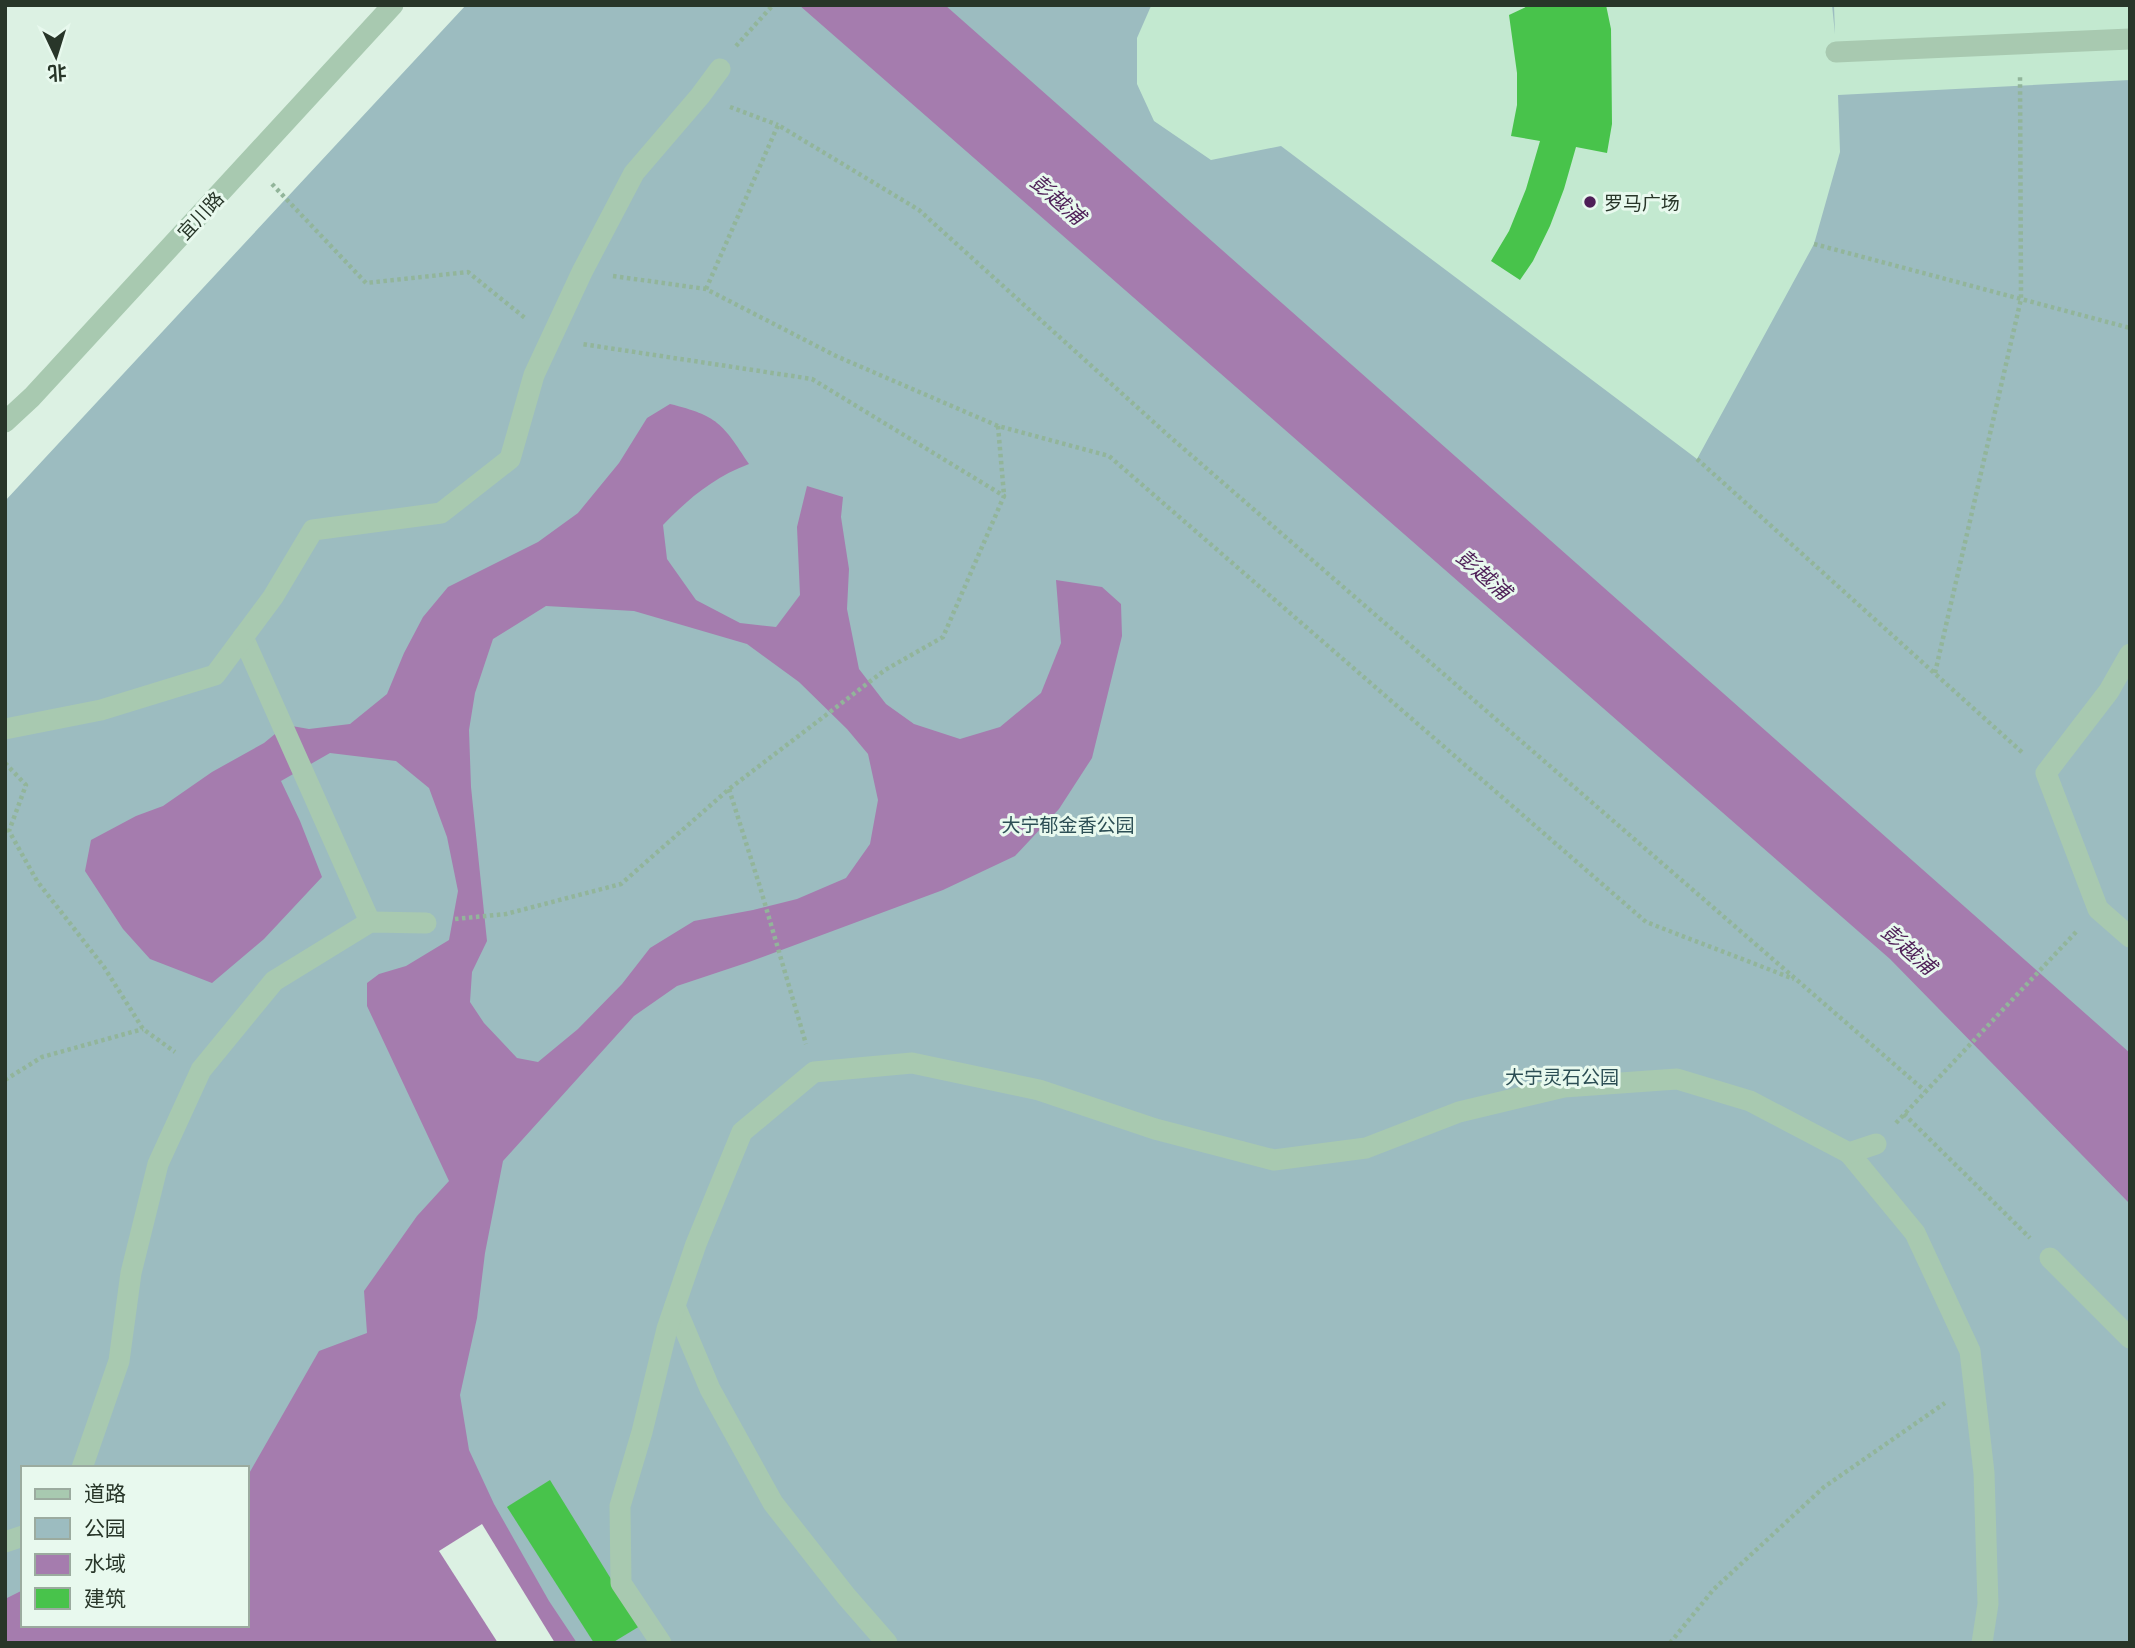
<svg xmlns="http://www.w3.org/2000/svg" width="2135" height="1648" viewBox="0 0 2135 1648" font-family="'Golos Text','Noto Sans SC',sans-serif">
	<rect width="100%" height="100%" fill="#dcf1e3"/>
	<path fill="#9cbcc0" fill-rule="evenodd" d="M 466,5 L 2130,5 L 2130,1643 L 5,1643 L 5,501 ZM 23,1468 L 247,1468 L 247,1625 L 23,1625 Z"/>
	<path fill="#c3e9d0" d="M 1153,5 L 1832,5 L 1835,34 L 1834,5 L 2130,5 L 2130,80 L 1838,95 L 1840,152 L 1814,244 L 1697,459 L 1281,146 L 1211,160 L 1154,121 L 1137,84 L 1137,38 L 1151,6 Z"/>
	<g fill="#a57cae" fill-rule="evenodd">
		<path d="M 799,5 L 945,5 L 2130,1053 L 2130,1204 L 1890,959 Z"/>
		<path d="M 670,404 C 718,416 722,423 749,464 C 714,477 688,499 663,525 L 667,559 L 696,600 L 740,623 L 776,627 L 800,595 L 797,527 L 807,486 L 843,497 L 841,517 L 849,569 L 847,609 L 859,669 L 886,704 L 914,724 L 960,739 L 1000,727 L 1041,693 L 1061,643 L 1056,580 L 1102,587 L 1121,604 L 1122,636 L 1092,758 L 1059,809 L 1015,856 L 943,890 L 749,962 L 677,986 L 634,1016 L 503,1161 L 485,1253 L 477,1318 L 460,1395 L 469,1450 L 494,1504 L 549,1601 L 577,1643 L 5,1643 L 5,1599 L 23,1590 L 23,1625 L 247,1625 L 247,1477 L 319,1351 L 367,1333 L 364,1291 L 417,1216 L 449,1181 L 367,1006 L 367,983 L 379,974 L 406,966 L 449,940 L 458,891 L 447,837 L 429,788 L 396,761 L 330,753 L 281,781 L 300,821 L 322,877 L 264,939 L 212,983 L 150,959 L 123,929 L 85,871 L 91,840 L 136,816 L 163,806 L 212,772 L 264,743 L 286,725 L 309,729 L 350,724 L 387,694 L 404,653 L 423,617 L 448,587 L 538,542 L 578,513 L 619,463 L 647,418 ZM 546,606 L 634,611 L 747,644 L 799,682 L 847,729 L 868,754 L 878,800 L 870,844 L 846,878 L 797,899 L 753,910 L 694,921 L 650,948 L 622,984 L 578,1029 L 538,1062 L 517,1058 L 484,1023 L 470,1002 L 472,972 L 487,941 L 471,787 L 469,730 L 475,693 L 493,639 Z"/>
	</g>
	<path fill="#dcf1e3" d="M 482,1524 L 555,1643 L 498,1643 L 439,1551 Z"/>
	<g fill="#48c34b">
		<path d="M 1530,5 L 1606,5 L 1611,29 L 1612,124 L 1607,153 L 1576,147 L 1564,189 L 1550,226 L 1533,261 L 1520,280 L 1491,261 L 1509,231 L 1526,189 L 1540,141 L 1511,136 L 1517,105 L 1517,73 L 1509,15 Z"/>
		<path d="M 550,1480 L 640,1626 L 612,1643 L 594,1643 L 507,1507 Z"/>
	</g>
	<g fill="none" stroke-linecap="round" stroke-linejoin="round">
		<g stroke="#92b59a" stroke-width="4.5" stroke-dasharray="3.5 3.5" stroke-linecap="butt">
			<path d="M 736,46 L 773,5"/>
			<path d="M 730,107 L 778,125"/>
			<path d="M 272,184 L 366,283 L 468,272 L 525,318"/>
			<path d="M 1814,244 L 2130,328"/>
			<path d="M 613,276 L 706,289 L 836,356 L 998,426 L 1109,456 L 1646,922 L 1794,979"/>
			<path d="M 706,289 L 778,125 L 919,210 L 1169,436 L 1925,1091"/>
			<path d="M 998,426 L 1004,495"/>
			<path d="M 1697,459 L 2024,754"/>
			<path d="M 1935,673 L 2021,299 L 2020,75"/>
			<path d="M 5,763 L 26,785 L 9,831 L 37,881 L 104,967 L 143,1029 L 175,1052"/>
			<path d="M 729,789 L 760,887 L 806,1044"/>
			<path d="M 455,919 L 506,914 L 621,884 L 729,789 L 885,670 L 943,637 L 1004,496 L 812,379 L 582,344"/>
			<path d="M 5,1080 L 42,1057 L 143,1029"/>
			<path d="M 1904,1114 L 2030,1238"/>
			<path d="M 1896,1123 L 2077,931"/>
			<path d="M 1670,1643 L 1714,1589 L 1824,1487 L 1945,1403"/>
		</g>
		<g stroke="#a8c9b0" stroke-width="21">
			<path d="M 1836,52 L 2130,39"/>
			<path d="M 5,422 L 32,397 L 393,5"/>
			<path d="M 243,637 L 370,922"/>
			<path d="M 2130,654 L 2109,691 L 2046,773 L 2098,909 L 2130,937"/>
			<path d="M 5,729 L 101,710 L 215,675 L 273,597 L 313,530 L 441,513 L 510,459 L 534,375 L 582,272 L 634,173 L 700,96 L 720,69"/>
			<path d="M 1849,1153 L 1915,1233 L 1970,1351 L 1984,1473 L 1988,1604 L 1982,1643"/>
			<path d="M 2050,1258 L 2130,1338"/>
			<path d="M 675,1306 L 710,1389 L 773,1503 L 846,1596 L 887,1643"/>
			<path d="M 82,1468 L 119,1361 L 131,1273 L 158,1164 L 201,1070 L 274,981 L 370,922 L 426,923"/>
			<path d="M 5,1542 L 23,1536"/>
			<path d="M 661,1643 L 621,1583 L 620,1506 L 642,1432 L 667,1329 L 696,1244 L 742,1132 L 814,1072 L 912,1063 L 1039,1090 L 1155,1129 L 1274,1160 L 1366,1148 L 1459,1112 L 1564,1087 L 1677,1079 L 1750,1101 L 1849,1153 L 1876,1144"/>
		</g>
	</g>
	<circle fill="#4e1f57" stroke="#e8f9ee" stroke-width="2.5" cx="1590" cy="202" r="7"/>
	<g text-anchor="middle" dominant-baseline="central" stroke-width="6" stroke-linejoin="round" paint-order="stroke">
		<g font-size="19" fill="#283629" stroke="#e8f9ee" text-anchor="start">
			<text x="1604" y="202">罗马广场</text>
		</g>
		<g font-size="19" fill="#283629" stroke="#e8f9ee">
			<text transform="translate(200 215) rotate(-47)">宜川路</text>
		</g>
		<g font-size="19" fill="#2c4e54" stroke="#e8f9ee">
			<text x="1068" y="824">大宁郁金香公园</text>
			<text x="1562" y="1076">大宁灵石公园</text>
		</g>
		<g font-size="21" font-style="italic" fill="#4e1f57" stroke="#e8f9ee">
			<text transform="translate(1058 199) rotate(41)">彭越浦</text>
			<text transform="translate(1484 574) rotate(41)">彭越浦</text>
			<text transform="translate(1909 949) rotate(41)">彭越浦</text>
		</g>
	</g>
	<rect width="2135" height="1648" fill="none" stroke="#283629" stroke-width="14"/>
	<rect x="21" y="1466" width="228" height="161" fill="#e8f9ee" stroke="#9bab9f" stroke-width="2"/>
	<rect x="35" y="1489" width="35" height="10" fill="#a8c9b0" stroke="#9bab9f" stroke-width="2"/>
	<text x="84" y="1501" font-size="21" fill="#283629">道路</text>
	<rect x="35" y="1518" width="35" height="21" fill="#9cbcc0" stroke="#9bab9f" stroke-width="2"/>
	<text x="84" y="1536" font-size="21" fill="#283629">公园</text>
	<rect x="35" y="1554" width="35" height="21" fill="#a57cae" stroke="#9bab9f" stroke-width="2"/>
	<text x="84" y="1571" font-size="21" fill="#283629">水域</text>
	<rect x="35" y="1588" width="35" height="21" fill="#48c34b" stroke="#9bab9f" stroke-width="2"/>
	<text x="84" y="1606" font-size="21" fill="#283629">建筑</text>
	<g transform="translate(56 56) rotate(176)" stroke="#e8f9ee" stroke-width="5" paint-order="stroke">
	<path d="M0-5L12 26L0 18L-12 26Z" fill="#283629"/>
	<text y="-10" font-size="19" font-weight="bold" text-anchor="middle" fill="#283629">北</text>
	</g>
</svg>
